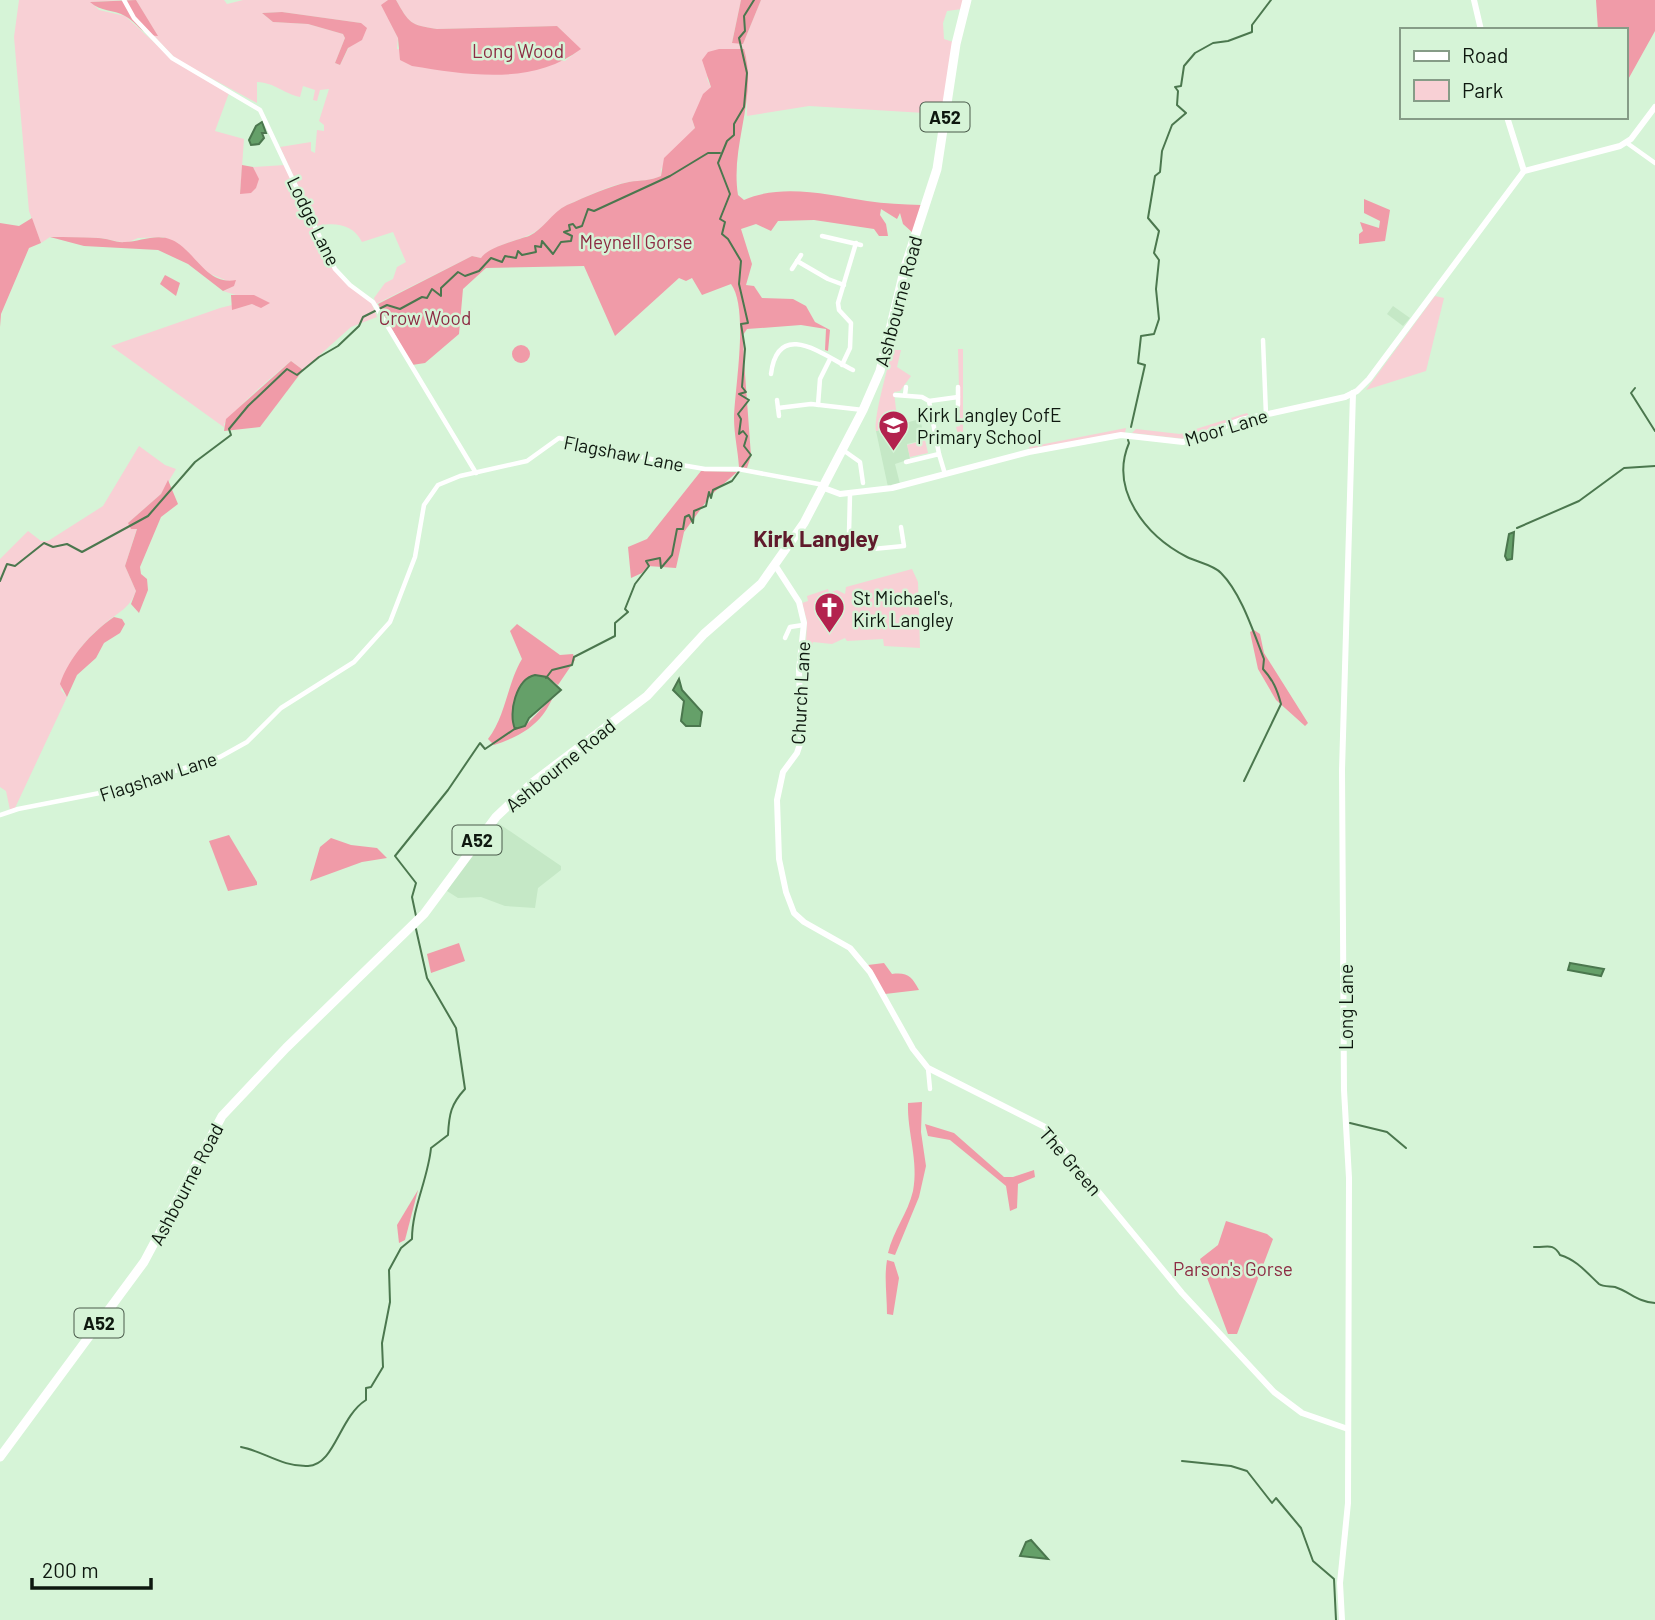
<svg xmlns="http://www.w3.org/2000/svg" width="1655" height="1620" viewBox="0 0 1655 1620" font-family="Barlow,sans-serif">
	<rect width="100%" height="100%" fill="#d6f4d7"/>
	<g fill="#c5e8c6">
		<path d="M 1393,306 L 1410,318 L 1403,326 L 1387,314 Z"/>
		<path d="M 920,419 L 925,440 L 907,444 L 910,459 L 895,464 L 900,484 L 888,487 L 876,431 Z"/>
		<path d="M 498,823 L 561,866 L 561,870 L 538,888 L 535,908 L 505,906 L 481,897 L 458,898 L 447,891 L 465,862 Z"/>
	</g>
	<g fill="#f8d0d5" fill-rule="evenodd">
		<path d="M 19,0 L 122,0 L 91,2 L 99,10 L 125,16 L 167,54 L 229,93 L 215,131 L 244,139 L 240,194 L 255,170 L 253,167 L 285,165 L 336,272 L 371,302 L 377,317 L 351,327 L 303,370 L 291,361 C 270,378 241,403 224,424 L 225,428 L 111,346 L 220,308 L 232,305 L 232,309 L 252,304 L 254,295 L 239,296 L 223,291 L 228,289 L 230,282 L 208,273 L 191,259 L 185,249 L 163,237 L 138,238 L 126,243 L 101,238 L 50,237 L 41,243 L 29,211 L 14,37 Z"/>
		<path d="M 136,0 L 224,0 L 227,4 L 243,0 L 388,0 L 382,5 L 398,38 L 397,49 L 565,61 L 580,49 L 557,26 L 437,29 C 410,25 409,23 396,0 L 741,0 L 732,42 L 743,44 L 761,0 L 964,0 L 962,9 L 947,11 L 943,23 L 944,39 L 953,42 L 941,114 L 809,106 L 747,116 L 747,61 L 744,50 L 719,49 L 707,79 L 711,87 L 692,119 L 695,128 L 661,169 L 661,176 C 650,181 641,180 629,182 C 609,185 586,197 567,205 C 552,213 544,229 529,235 C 514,242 493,245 481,258 L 472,256 L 376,304 L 374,298 L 385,283 L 393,279 L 397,267 L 406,262 L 393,232 L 362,242 C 353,224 335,222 317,226 L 280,147 L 311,142 L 311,151 L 315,153 L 317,130 L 324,131 L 324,125 L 319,121 L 329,89 L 320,90 L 317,101 L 313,100 L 315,90 L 303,86 L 300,97 C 282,93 276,83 257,82 L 257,103 L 176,59 L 153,35 L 157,35 ZM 282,12 L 361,23 L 340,65 L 335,63 L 345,38 L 343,34 L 308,24 L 273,22 L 262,13 Z"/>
		<path d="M 1435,296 L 1444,298 L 1426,371 L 1366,390 Z"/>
		<path d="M 958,349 L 963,349 L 963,435 L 958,434 L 956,427 L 960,426 Z"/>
		<path d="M 892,350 L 901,350 L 897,367 L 911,376 L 900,391 L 894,392 L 897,418 L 902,425 L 876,431 C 873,419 888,367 892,350 Z"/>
		<path d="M 1247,413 L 1250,417 L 1186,439 L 1132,433 L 1136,429 L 1180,434 Z"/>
		<path d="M 1126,428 L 1125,433 L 1030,450 L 1029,447 Z"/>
		<path d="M 925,440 L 928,453 L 910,457 L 907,445 Z"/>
		<path d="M 139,446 L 165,465 L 176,469 L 161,494 L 128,523 L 137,528 L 125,566 L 136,591 C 129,610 116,613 102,626 C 81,643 67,664 61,690 L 67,697 L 15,808 L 10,810 L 6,791 L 0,787 L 0,559 L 28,531 L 41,541 L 48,541 L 103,506 Z"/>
		<path d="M 912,569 L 918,582 L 920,648 L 884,646 L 883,639 L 847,641 L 845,638 L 832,644 L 813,642 L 812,646 L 806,646 L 807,621 L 802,603 L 808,601 L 807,596 L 828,589 L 829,593 L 837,590 L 845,594 L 846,587 Z"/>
	</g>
	<g fill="#f09ba8">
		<path d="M 136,0 L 158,36 C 141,35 139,24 125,16 C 113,9 101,12 90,2 Z"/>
		<path d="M 388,0 L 396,0 C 409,23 410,25 437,29 L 557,26 L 581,49 C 532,86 469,75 412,66 L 400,60 L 398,38 L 381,5 Z"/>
		<path d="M 741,0 L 761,0 L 743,44 L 732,43 Z"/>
		<path d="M 1596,0 L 1655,0 L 1655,31 L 1625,85 L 1625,30 L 1598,30 Z"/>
		<path d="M 282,12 L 361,23 L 367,28 L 362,40 L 348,48 L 340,65 L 335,63 L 345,38 L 343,34 L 308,24 L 273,22 L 262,13 Z"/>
		<path d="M 719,49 L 744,49 C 758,98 730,145 738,195 L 744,200 C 782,183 829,195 867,201 C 885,204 903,204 921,205 L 913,233 L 903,224 L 900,213 L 897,219 L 881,209 L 880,215 L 886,224 L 888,236 L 879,236 L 874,229 L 814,220 L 778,221 L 771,231 L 756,224 L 741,229 L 752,264 L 746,285 L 754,286 L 762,298 L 793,299 L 806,306 L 815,322 L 830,330 L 828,351 L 825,350 L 826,329 L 801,325 L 747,329 L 743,335 L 744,360 L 751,456 L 747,468 L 739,467 C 738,451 734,434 734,418 C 735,386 749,309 731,284 L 702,295 L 692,278 L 686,281 L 679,278 L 615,336 L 584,266 L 486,268 L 463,289 L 459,334 L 425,363 L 412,365 L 378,304 L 472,256 L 481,258 C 487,248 517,240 529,236 C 544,229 551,213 567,205 C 586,197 609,186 629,182 C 641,180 650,181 661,176 L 664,158 L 695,128 L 692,119 L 703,94 L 711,87 L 702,60 L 708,52 Z"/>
		<path d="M 242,165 L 253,167 L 259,179 L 256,188 L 251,193 L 240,194 Z"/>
		<path d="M 1364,199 L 1390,210 L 1385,241 L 1359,244 L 1359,234 L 1363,231 L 1360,222 L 1379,228 L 1380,221 L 1364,213 Z"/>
		<path d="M 32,218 L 41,243 L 29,248 L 1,314 L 0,327 L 0,223 L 19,226 Z"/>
		<path d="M 50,237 C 66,237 82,237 98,238 C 107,238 116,243 125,242 C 140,242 156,233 172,240 C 195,250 206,286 236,280 L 234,286 L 223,291 L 188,264 L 158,250 L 84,246 Z"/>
		<path d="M 165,275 L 180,283 L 176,296 L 160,284 Z"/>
		<path d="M 231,295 L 254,295 L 270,303 L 261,308 L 252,304 L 232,310 Z"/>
		<circle cx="521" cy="354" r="9"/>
		<path d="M 291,361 L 303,370 L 260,427 L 224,431 L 226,419 Z"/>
		<path d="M 701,471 L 737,472 L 711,495 L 684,532 L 676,568 L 648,566 L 642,573 L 631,578 L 628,547 L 647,539 Z"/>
		<path d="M 168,480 L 178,504 L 161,517 L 140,567 L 141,574 L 147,579 L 148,590 L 139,613 L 131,604 L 136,591 L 125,566 L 137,529 L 131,529 L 128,523 L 161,494 Z"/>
		<path d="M 114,617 L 122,619 L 125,624 L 120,633 L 104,643 L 96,658 L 77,675 L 67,697 L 60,684 C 69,657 91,633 114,617 Z"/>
		<path d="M 517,624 L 560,655 L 573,654 L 575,660 L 558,685 L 547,677 L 516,699 L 512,720 L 525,726 L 553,697 C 541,725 521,736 494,745 L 488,739 C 506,716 507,684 522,659 L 510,631 Z"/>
		<path d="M 1254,630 L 1260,634 L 1264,653 L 1308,723 L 1305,726 L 1276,700 L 1258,669 L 1250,632 Z"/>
		<path d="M 229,835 L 257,882 L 257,885 L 228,891 L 209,841 Z"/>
		<path d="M 331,838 L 351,845 L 377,848 L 387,858 L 362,862 L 310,881 L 320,847 Z"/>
		<path d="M 459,943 L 465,961 L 431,973 L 427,954 Z"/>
		<path d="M 884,963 L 892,974 C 908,972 912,977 919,990 L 885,994 L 868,965 Z"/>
		<path d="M 922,1102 L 921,1132 L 926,1166 L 919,1197 L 895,1255 L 888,1253 C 893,1231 908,1213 913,1191 C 919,1162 907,1132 908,1103 Z"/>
		<path d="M 925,1124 L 954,1133 L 1004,1177 L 1013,1177 L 1034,1170 L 1035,1177 L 1018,1184 L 1017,1208 L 1010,1211 L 1006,1186 L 950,1140 L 928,1136 Z"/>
		<path d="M 418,1190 L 405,1240 L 399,1243 L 397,1225 Z"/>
		<path d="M 1226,1221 L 1267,1234 L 1273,1239 L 1237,1334 L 1228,1334 L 1200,1259 L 1218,1245 Z"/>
		<path d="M 887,1260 L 894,1262 L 899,1278 L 893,1315 L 887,1314 C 887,1296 884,1277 887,1260 Z"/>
	</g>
	<g fill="#65a069" stroke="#4b774e" stroke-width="2">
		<path d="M 262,122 L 266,133 L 262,133 L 264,138 L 259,144 L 251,145 L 249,140 L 256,126 Z"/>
		<path d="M 1514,532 L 1512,559 L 1507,560 L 1505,556 L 1509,534 Z"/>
		<path d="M 535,675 L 547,677 L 561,690 L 529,718 L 525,726 L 515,729 C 508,713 516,679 535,675 Z"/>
		<path d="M 679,679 L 682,690 L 702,712 L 700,726 L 686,726 L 681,721 L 684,701 L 673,690 Z"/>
		<path d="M 1570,963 L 1604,969 L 1601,976 L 1568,970 Z"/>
		<path d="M 1031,1540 L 1048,1559 L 1020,1556 L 1026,1542 Z"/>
	</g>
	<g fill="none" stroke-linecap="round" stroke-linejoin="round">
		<g stroke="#4b774e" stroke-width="2">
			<path d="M 1635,388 L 1631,393 L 1655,431"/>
			<path d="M 1131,427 L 1145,365 L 1138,363 L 1141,336 L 1154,334 L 1159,319 L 1156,289 L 1159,260 L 1154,253 L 1159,231 L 1148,218 L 1155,176 L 1160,172 L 1162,151 L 1172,125 L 1186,113 L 1177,105 L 1178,91 L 1175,87 L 1181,86 L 1184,66 L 1195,53 L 1213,43 L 1228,41 L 1252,32 L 1252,25 L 1271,0"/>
			<path d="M 1128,440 L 1129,443 C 1109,490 1146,536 1187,557 C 1197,562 1214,565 1221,573 C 1241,593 1253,631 1264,659 L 1263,669 C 1273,680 1277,689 1281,704 L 1244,781"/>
			<path d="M 1517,528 L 1579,501 L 1624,468 L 1655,466"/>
			<path d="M 0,581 L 7,564 L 15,566 L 44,543 L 53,547 L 67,544 L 82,552 L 148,516 L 195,462 L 231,435 L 229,429 L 248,406 L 287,369 L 297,375 L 319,357 L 338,346 L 359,326 L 363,317 L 387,305 L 400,309 L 422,297 L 427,298 L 432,289 L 441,296 L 441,288 L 458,272 L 465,276 L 479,271 L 491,258 L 502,262 L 505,256 L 516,258 L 518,251 L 522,255 L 536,252 L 535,246 L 541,247 L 542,241 L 553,254 L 561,242 L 571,241 L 572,236 L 564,232 L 570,230 L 569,225 L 573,224 L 576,228 L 582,226 L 588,209 L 594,211 L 670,176 L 708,153 L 720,153"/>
			<path d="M 546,678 L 552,670 L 572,665 L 574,657 L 615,636 L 615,623 L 628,612 L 625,609 L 635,584 L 649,566 L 646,561 L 660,558 L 661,568 L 672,555 L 677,529 L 683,529 L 685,517 L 689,515 L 693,523 L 694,511 L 706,506 L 709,492 L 711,498 L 713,490 L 732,481 L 751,455 L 744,446 L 747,436 L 743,431 L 739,434 L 741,419 L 738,414 L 749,400 L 739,394 L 746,392 L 742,387 L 745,349 L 741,324 L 748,323 L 739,284 L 741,261 L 728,239 L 722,234 L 725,222 L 720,219 L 730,194 L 718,163 L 727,141 L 734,135 L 734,124 L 744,107 L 747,73 L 739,38 L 745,31 L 744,16 L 754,0"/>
			<path d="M 416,916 L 412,897 L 416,883 L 395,856 L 448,790 L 480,743 L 485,749 L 516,728"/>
			<path d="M 1350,1123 L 1387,1132 L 1406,1148"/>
			<path d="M 1534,1247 C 1546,1248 1553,1242 1560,1255 C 1577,1260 1587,1273 1599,1284 C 1603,1287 1611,1286 1615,1287 C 1630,1292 1638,1302 1655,1303"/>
			<path d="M 241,1447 C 263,1451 282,1467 308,1466 C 335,1465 339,1417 366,1400 L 366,1388 L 371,1387 L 383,1367 L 382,1343 L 390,1302 L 389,1270 L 401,1248 L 412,1239 C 412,1208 428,1179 431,1148 L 448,1135 C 449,1114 451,1104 465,1089 L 456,1028 L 427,978 L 416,929"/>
			<path d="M 1182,1461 L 1231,1466 L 1247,1471 L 1272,1503 L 1276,1498 L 1301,1528 L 1313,1561 L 1334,1579 L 1336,1620"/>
		</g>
		<g stroke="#fff" stroke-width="4.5">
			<path d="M 124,0 L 134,18 L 172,58 L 260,110 L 335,269 L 350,285 L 373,302 L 476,473"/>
			<path d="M 1627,143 L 1655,163"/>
			<path d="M 822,236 L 861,245"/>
			<path d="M 797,261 L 828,279 L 844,285"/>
			<path d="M 792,269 L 801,255"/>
			<path d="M 1263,340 L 1266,415"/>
			<path d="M 842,365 L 850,348 L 851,323 L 839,310 L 838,303 L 856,243"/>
			<path d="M 771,374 C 778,317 826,357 853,370"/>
			<path d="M 958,387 L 958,405"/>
			<path d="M 895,395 L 922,397 L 929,401 L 939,454"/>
			<path d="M 905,395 L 906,387"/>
			<path d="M 777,400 L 779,416"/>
			<path d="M 929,401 L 958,397"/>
			<path d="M 818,405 L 820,379 L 830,359"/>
			<path d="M 778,408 L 811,404 L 863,410"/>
			<path d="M 843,450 L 860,462 L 863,483"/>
			<path d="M 906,462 L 939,454 L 945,474"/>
			<path d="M 850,494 L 849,533 L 855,545 L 873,549 L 904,546 L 901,527"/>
			<path d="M 785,638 L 790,627 L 803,625"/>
			<path d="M 0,815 L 18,809 L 110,791 L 220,757 L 247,742 L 281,708 L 354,662 L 390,622 L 415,557 L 424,505 L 438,485 L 460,476 L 527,461 L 559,438 L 664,462 L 705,469 L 738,469 L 824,485"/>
			<path d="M 928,1068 L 930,1089"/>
		</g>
		<g stroke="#fff" stroke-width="6">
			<path d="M 1474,0 L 1481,30"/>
			<path d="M 1507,117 L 1524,171"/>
			<path d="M 824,488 L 840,494 L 892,488 L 1029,452 L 1121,435 L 1183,442 L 1241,420 L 1345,397 L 1357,391 L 1369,379 L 1524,171 L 1620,146 L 1631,139 L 1655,107"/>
			<path d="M 775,565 L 799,602 L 804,623 L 799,670 L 801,741 L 797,753 L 783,772 L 777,800 L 779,859 L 786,892 L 794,913 L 804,922 L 850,948 L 870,972 L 913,1049 L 928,1068 L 1045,1127 L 1182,1293 L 1274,1392 L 1302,1413 L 1348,1429"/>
			<path d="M 1342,1620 L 1340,1583 L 1348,1503 L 1349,1178 L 1344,1090 L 1342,770 L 1353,393"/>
		</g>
		<path stroke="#fff" stroke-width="9" d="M 0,1457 L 144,1262 L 222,1116 L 286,1048 L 424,914 L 496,817 L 532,783 L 647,696 L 704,634 L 761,584 L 804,523 L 863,410 L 880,371 L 905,267 L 937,169 L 956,44 L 967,0"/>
	</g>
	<defs>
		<symbol id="school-pin" viewBox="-11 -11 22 30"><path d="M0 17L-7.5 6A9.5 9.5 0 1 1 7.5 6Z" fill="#b3224e" stroke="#d6f4d7"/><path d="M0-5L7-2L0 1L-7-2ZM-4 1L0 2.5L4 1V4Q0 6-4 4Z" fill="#fff"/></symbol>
		<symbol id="church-pin" viewBox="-11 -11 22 30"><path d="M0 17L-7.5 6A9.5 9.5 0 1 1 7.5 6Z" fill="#b3224e" stroke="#d6f4d7"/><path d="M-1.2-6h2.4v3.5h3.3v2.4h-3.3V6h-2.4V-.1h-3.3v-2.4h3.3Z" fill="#fff"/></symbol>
	</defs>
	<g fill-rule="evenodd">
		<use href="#school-pin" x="876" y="408" width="35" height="47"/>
		<use href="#church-pin" x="812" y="590" width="35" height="47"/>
	</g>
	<g text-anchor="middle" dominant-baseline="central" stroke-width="5" stroke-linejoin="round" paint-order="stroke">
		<g fill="#d6f4d7" stroke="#4a5a4b" stroke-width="2">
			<rect x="920.5" y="102.5" width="49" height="29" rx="5"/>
			<rect x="452.5" y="825.5" width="49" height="29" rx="5"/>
			<rect x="74.5" y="1308.5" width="49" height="29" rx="5"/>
		</g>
		<g font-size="18" font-weight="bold" fill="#0e180f">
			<text x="945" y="117">A52</text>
			<text x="477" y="840">A52</text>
			<text x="99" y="1323">A52</text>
		</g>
		<g font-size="19" fill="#8c2b43" stroke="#d6f4d7">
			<text x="518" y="50">Long Wood</text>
			<text x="636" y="241">Meynell Gorse</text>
			<text x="425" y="317">Crow Wood</text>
			<text x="1233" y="1268">Parson's Gorse</text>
		</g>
		<g font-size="19" fill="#0e180f" stroke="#d6f4d7">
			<text transform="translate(314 221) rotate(64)">Lodge Lane</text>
			<text transform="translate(898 301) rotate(-75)">Ashbourne Road</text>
			<text transform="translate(1226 427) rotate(-17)">Moor Lane</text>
			<text transform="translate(624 453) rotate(11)">Flagshaw Lane</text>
			<text transform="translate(800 693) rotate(-87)">Church Lane</text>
			<text transform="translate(560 765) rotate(-39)">Ashbourne Road</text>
			<text transform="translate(158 776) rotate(-18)">Flagshaw Lane</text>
			<text transform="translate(1345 1007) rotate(-90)">Long Lane</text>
			<text transform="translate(1071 1161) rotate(49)">The Green</text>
			<text transform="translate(186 1184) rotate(-62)">Ashbourne Road</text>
		</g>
		<g font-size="19" fill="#0e180f" stroke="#d6f4d7" text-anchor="start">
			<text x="917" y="414">Kirk Langley CofE<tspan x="917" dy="22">Primary School</tspan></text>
			<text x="853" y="597">St Michael's,<tspan x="853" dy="22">Kirk Langley</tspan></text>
		</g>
		<g font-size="23" font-weight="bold" fill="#5f1a2b" stroke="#d6f4d7">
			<text x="816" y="538">Kirk Langley</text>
		</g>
	</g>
	<rect x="1400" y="28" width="228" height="91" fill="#d6f4d7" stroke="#869c87" stroke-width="2"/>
	<rect x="1414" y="51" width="35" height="10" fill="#ffffff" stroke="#869c87" stroke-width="2"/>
	<text x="1462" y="63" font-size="21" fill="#0e180f">Road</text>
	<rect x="1414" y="80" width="35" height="21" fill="#f8d0d5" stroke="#869c87" stroke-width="2"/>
	<text x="1462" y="98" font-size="21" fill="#0e180f">Park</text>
	<path d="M32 1578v10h119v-10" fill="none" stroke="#0e180f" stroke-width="3.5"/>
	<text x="42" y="1578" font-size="21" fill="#0e180f" stroke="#d6f4d7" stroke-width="5" paint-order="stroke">200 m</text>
</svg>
